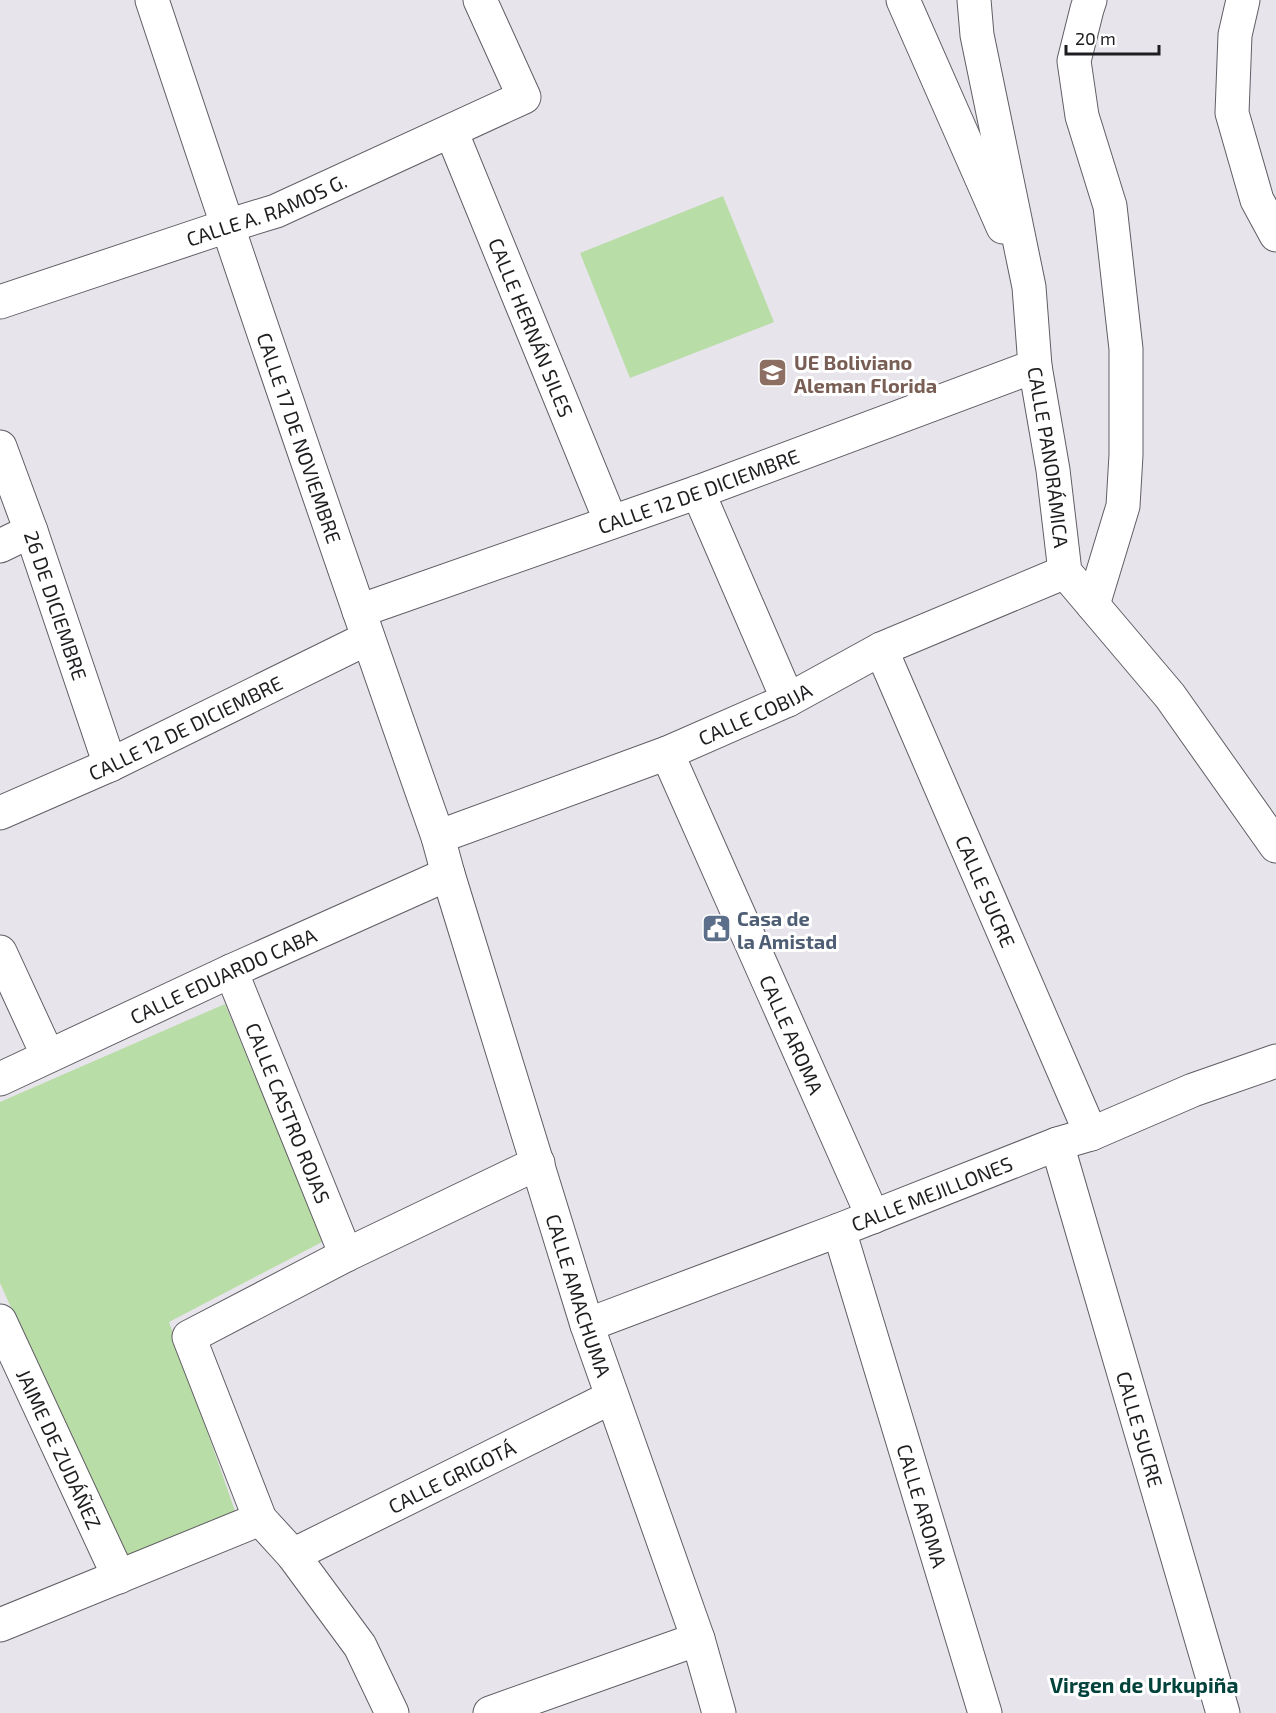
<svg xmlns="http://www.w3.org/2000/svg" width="1276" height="1713" viewBox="0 0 1276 1713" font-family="'Exo 2',sans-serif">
	<rect width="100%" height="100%" fill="#e7e4ec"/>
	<g fill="#b9dda6">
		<path d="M 723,196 L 774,322 L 630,378 L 580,253 Z"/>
		<path d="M 225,1004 L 324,1241 L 169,1322 L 235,1511 L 123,1557 L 0,1283 L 0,1102 Z"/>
	</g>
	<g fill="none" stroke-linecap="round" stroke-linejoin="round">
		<defs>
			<g id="minor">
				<path id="s1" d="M 152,0 C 245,280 340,559 438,837 L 448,874 L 587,1325 L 698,1639 L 719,1713"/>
				<path d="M 903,0 L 1003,227"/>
				<path id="s2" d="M 974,0 L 977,35 L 1029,287 L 1035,366 L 1053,470 L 1065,572 L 1170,696 L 1276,846"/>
				<path d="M 1090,0 L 1087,9 L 1074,61 L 1082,116 L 1110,206 L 1126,349 L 1126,455 L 1123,506 L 1093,605"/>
				<path d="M 1243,0 L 1235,35 L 1232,113 L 1257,200 L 1276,235"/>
				<path id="s3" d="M 451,131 L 611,522"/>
				<path id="s4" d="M 0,302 L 227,226 L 276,211 L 524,97 L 480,0"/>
				<path id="s5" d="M 0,447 L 31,531 L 110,765"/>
				<path d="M 698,492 L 788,700"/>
				<path d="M 0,546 L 31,531"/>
				<path id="s6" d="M 359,611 L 698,492 L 1035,366"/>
				<path id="s7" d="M 881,649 L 1091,1134"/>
				<path id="s8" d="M 667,753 L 873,1217"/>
				<path id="s9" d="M 0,813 L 110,765 L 368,638"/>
				<path id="s10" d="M 438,837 L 667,753 L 788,700 L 881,649 L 1065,572"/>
				<path d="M 0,952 L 48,1056"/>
				<path id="s11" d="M 231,971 L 346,1255"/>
				<path id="s12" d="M 0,1079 L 231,971 L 448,874"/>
				<path id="s13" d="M 1057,1144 L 1223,1713"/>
				<path id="s14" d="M 839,1230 L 985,1713"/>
				<path id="s15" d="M 0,1321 L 119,1577"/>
				<path id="s16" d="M 587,1325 L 839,1230 L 1057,1144 L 1091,1134 L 1193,1090 L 1276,1061"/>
				<path id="s17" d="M 293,1555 L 612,1397"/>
				<path d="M 0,1625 L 260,1519"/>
				<path d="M 392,1713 L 360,1646 L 293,1555 L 260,1519 L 189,1337 L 346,1255 L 538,1163"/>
				<path d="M 490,1713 L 698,1639"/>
			</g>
		</defs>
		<use href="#minor" stroke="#605d64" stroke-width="35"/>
		<use href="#minor" stroke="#fff" stroke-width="33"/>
	</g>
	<defs>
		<symbol id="school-square" viewBox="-11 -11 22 22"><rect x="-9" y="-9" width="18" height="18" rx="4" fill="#8d6e63" stroke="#fff"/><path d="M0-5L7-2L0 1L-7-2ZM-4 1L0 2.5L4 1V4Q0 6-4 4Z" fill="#fff"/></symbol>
		<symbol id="civic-square" viewBox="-11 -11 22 22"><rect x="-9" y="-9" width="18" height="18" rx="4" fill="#5c6f8a" stroke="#fff"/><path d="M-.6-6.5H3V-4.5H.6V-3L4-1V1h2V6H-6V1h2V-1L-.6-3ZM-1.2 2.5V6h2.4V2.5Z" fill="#fff"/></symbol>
	</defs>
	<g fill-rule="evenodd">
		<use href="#school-square" x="756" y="356" width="33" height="33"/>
		<use href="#civic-square" x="700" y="912" width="33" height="33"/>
	</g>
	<g text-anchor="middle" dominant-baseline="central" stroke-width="6" stroke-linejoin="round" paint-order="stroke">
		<g font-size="20" fill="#1e1d20" stroke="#fff">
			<text stroke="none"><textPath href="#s4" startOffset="282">CALLE A. RAMOS G.</textPath></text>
			<text stroke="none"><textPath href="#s3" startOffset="212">CALLE HERNÁN SILES</textPath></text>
			<text stroke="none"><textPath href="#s1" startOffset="462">CALLE 17 DE NOVIEMBRE</textPath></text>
			<text stroke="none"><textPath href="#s2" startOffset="464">CALLE PANORÁMICA</textPath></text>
			<text stroke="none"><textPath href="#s6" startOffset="360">CALLE 12 DE DICIEMBRE</textPath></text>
			<text stroke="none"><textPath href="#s5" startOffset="168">26 DE DICIEMBRE</textPath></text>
			<text stroke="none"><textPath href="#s10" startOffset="340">CALLE COBIJA</textPath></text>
			<text stroke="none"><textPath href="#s9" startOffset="204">CALLE 12 DE DICIEMBRE</textPath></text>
			<text stroke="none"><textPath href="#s7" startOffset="264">CALLE SUCRE</textPath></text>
			<text stroke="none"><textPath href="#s12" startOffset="246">CALLE EDUARDO CABA</textPath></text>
			<text stroke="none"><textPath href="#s8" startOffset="308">CALLE AROMA</textPath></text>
			<text stroke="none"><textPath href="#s11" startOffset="153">CALLE CASTRO ROJAS</textPath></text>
			<text stroke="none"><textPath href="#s16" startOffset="369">CALLE MEJILLONES</textPath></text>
			<text stroke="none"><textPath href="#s1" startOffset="1364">CALLE AMACHUMA</textPath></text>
			<text stroke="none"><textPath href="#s13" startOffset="297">CALLE SUCRE</textPath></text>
			<text stroke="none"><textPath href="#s15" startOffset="141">JAIME DE ZUDÁÑEZ</textPath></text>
			<text stroke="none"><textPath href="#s17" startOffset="177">CALLE GRIGOTÁ</textPath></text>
			<text stroke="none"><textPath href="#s14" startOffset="288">CALLE AROMA</textPath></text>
		</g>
		<g font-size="20" font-weight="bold" fill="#785e54" stroke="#fff" text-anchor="start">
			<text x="794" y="362">UE Boliviano<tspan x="794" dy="23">Aleman Florida</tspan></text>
		</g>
		<g font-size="20" font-weight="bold" fill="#4e5e75" stroke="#fff" text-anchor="start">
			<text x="737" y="918">Casa de<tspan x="737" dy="23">la Amistad</tspan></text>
		</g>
		<g font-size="21" font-weight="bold" fill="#01423b" stroke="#fff">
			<text x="1144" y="1684">Virgen de Urkupiña</text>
		</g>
	</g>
	<path d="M1066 45v9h93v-9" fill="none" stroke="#1e1d20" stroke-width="3"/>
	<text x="1075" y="45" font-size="18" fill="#1e1d20" stroke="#ffffff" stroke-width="4.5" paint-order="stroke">20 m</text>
</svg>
